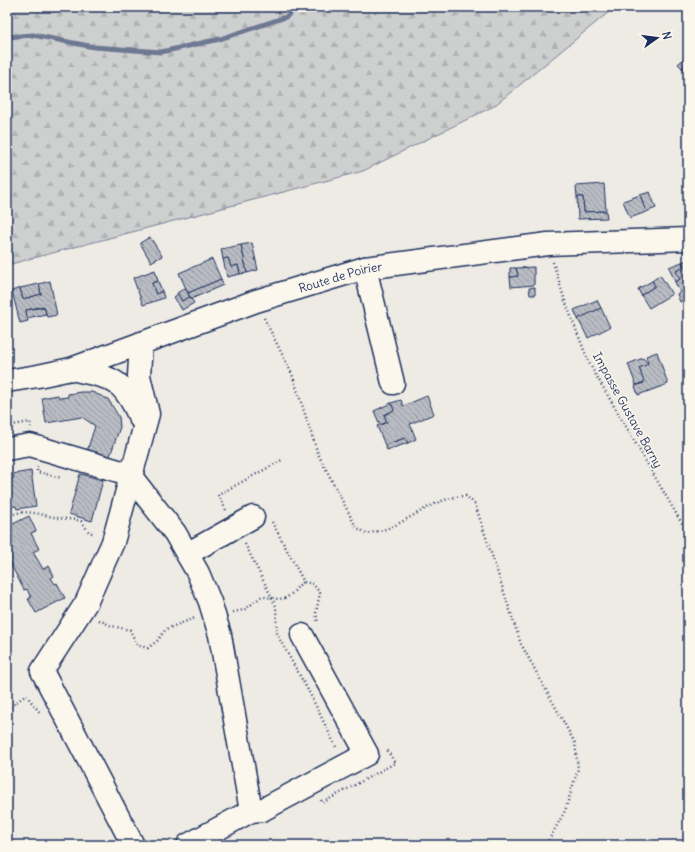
<svg xmlns="http://www.w3.org/2000/svg" width="695" height="852" viewBox="0 0 695 852" font-family="Delius,sans-serif">
	<defs>
		<pattern id="forest-firs" width="22" height="20" patternUnits="userSpaceOnUse"><rect width="22" height="20" fill="#cecfcf"/><path d="M5 1l3.5 6h-7zM16 11l3.5 6h-7z" fill="#b0b2b4"/></pattern>
		<pattern id="building-back-hatch" width="6" height="6" patternUnits="userSpaceOnUse"><rect width="6" height="6" fill="#b9bcc3"/><path d="M-1 5l2 2M0 0l6 6M5-1l2 2" fill="none" stroke="#9699a2"/></pattern>
	</defs>
	<rect width="100%" height="100%" fill="#eeebe4"/>
	<filter id="ink" filterUnits="userSpaceOnUse"><feTurbulence type="fractalNoise" baseFrequency=".025" numOctaves="2"/><feDisplacementMap in="SourceGraphic" scale="8" xChannelSelector="R" yChannelSelector="G"/><feConvolveMatrix kernelMatrix="1 2 1 2 8 2 1 2 1" color-interpolation-filters="sRGB"/></filter>
	<g filter="url(#ink)">
		<path fill="url(#forest-firs)" stroke="#747f96" d="M 7,7 L 615,7 L 494,106 L 363,171 L 7,265 Z"/>
		<g fill="none" stroke-linecap="round" stroke-linejoin="round">
			<path stroke="#6d7892" stroke-width="5" d="M 7,37 L 33,35 L 94,47 L 161,52 L 220,39 L 286,17 L 297,7"/>
		</g>
		<g fill="url(#building-back-hatch)" stroke="#1b2f5e">
			<path d="M 688,55 L 688,63 L 682,68 L 678,64 Z"/>
			<path d="M 688,63 L 688,75 L 682,68 Z"/>
			<path d="M 604,184 L 606,211 L 584,212 L 583,197 L 577,197 L 576,186 Z"/>
			<path d="M 650,192 L 656,208 L 646,212 L 640,195 Z"/>
			<path d="M 640,195 L 646,212 L 630,218 L 623,201 Z"/>
			<path d="M 577,197 L 583,197 L 584,212 L 606,211 L 607,218 L 578,219 Z"/>
			<path d="M 150,237 L 162,256 L 151,262 L 140,243 Z"/>
			<path d="M 252,243 L 258,270 L 247,273 L 241,245 Z"/>
			<path d="M 241,245 L 247,273 L 240,274 L 238,265 L 231,267 L 228,258 L 223,259 L 221,249 Z"/>
			<path d="M 228,258 L 231,267 L 238,265 L 240,274 L 227,277 L 223,259 Z"/>
			<path d="M 212,259 L 221,279 L 188,293 L 179,273 Z"/>
			<path d="M 688,260 L 688,298 L 680,302 L 677,294 L 680,292 L 675,282 L 680,279 L 676,271 L 684,267 L 682,262 Z"/>
			<path d="M 682,262 L 684,267 L 676,271 L 680,279 L 675,282 L 669,267 Z"/>
			<path d="M 534,267 L 534,285 L 511,287 L 510,277 L 518,276 L 516,268 Z"/>
			<path d="M 510,268 L 516,268 L 518,276 L 510,277 Z"/>
			<path d="M 155,270 L 158,281 L 152,283 L 156,294 L 162,291 L 164,298 L 143,305 L 133,278 Z"/>
			<path d="M 660,275 L 672,294 L 649,308 L 641,295 L 655,286 L 652,281 Z"/>
			<path d="M 221,279 L 223,285 L 191,299 L 188,293 Z"/>
			<path d="M 50,281 L 57,315 L 47,317 L 44,306 L 26,310 L 28,321 L 20,323 L 12,291 L 20,288 L 23,299 L 41,294 L 39,284 Z"/>
			<path d="M 158,281 L 162,291 L 156,294 L 152,283 Z"/>
			<path d="M 652,281 L 655,286 L 641,295 L 638,289 Z"/>
			<path d="M 39,284 L 41,294 L 23,299 L 20,288 Z"/>
			<path d="M 535,287 L 535,295 L 530,295 L 529,288 Z"/>
			<path d="M 185,288 L 190,297 L 182,301 L 177,293 Z"/>
			<path d="M 178,294 L 182,301 L 190,297 L 194,303 L 182,310 L 174,297 Z"/>
			<path d="M 597,300 L 601,308 L 578,319 L 574,310 Z"/>
			<path d="M 44,307 L 46,314 L 27,318 L 26,310 Z"/>
			<path d="M 601,308 L 610,327 L 588,338 L 578,319 Z"/>
			<path d="M 657,352 L 668,384 L 638,395 L 635,386 L 644,383 L 639,368 L 648,364 L 646,356 Z"/>
			<path d="M 643,358 L 648,364 L 639,368 L 644,382 L 636,385 L 628,364 Z"/>
			<path d="M 81,392 L 92,392 L 108,399 L 119,417 L 120,427 L 109,459 L 87,451 L 95,426 L 82,417 L 46,423 L 42,398 L 58,395 L 59,398 L 68,397 L 68,394 Z"/>
			<path d="M 427,396 L 434,414 L 410,424 L 416,439 L 408,443 L 405,438 L 385,445 L 377,426 L 387,422 L 384,415 L 394,410 L 391,403 L 401,400 L 403,406 Z"/>
			<path d="M 391,403 L 394,410 L 384,415 L 387,422 L 380,425 L 374,411 Z"/>
			<path d="M 405,438 L 408,443 L 387,450 L 385,445 Z"/>
			<path d="M 31,471 L 36,506 L 17,509 L 16,506 L 10,507 L 10,509 L 7,510 L 7,479 L 14,478 L 13,474 Z"/>
			<path d="M 80,474 L 103,480 L 92,521 L 69,514 Z"/>
			<path d="M 29,516 L 36,531 L 31,533 L 39,549 L 33,552 L 43,569 L 49,566 L 54,576 L 51,578 L 55,584 L 57,583 L 65,598 L 36,613 L 28,599 L 31,598 L 27,589 L 24,590 L 7,557 L 9,553 L 7,550 L 7,527 Z"/>
		</g>
		<g fill="none" stroke-linecap="round" stroke-linejoin="round">
			<defs>
				<g id="minor">
					<path d="M 365,268 L 393,383"/>
					<path d="M 71,369 C 112,378 122,377 140,418"/>
					<path d="M 7,449 L 30,445 L 122,472 L 132,478 L 175,533 L 198,573 L 210,602 L 220,635 L 251,811"/>
					<path d="M 187,554 L 253,517"/>
					<path d="M 133,845 L 42,671 L 86,603 L 113,542 L 148,414 L 139,376 L 141,343"/>
					<path d="M 188,845 L 251,811 L 262,810 L 367,754 L 302,635"/>
				</g>
				<g id="major">
					<path id="s1" d="M 7,381 L 38,376 L 71,369 L 256,301 L 365,268 L 548,244 L 688,239"/>
				</g>
			</defs>
			<use href="#minor" stroke="#1b2f5e" stroke-width="25"/>
			<use href="#major" stroke="#1b2f5e" stroke-width="25"/>
			<g stroke="#1b2f5e" stroke-width="2.5" stroke-dasharray="1 3" stroke-linecap="butt">
				<path d="M 553,262 L 565,301 L 589,363 L 688,534"/>
				<path d="M 264,318 L 292,374 L 318,454 L 356,527 L 367,534 C 373,532 380,531 386,529 C 413,519 435,497 466,496 L 475,504 L 521,644 L 575,743 L 578,769 L 565,811 L 546,845"/>
				<path d="M 7,426 L 30,422 L 31,427"/>
				<path d="M 37,466 L 37,472 L 62,478"/>
				<path d="M 226,510 L 218,495 L 282,460"/>
				<path d="M 7,518 C 21,506 43,516 59,518 C 66,519 73,519 81,521 L 89,532 L 95,534"/>
				<path d="M 272,522 L 304,582 L 313,584 L 320,593 L 316,613 L 318,623"/>
				<path d="M 245,544 L 276,606 L 277,633 L 280,640 L 309,692"/>
				<path d="M 233,612 L 244,610 L 261,597 C 271,596 281,603 290,595 C 296,591 297,585 304,582"/>
				<path d="M 99,620 L 112,626 L 130,630 L 137,645 L 148,648 L 157,641 L 166,629 L 195,618"/>
				<path d="M 309,692 L 336,747"/>
				<path d="M 7,709 L 26,695 L 41,714"/>
				<path d="M 321,800 L 322,803 L 395,763 L 386,748"/>
			</g>
			<use href="#minor" stroke="#fbf7ec" stroke-width="22"/>
			<use href="#major" stroke="#fbf7ec" stroke-width="22"/>
		</g>
	</g>
	<g text-anchor="middle" dominant-baseline="central" stroke-width="3" stroke-linejoin="round" paint-order="stroke">
		<g font-size="12" fill="#1b2f5e" stroke="#fbf7ec">
			<text stroke="none"><textPath href="#s1" startOffset="350">Route de Poirier</textPath></text>
			<text transform="translate(628 410) rotate(61)">Impasse Gustave Barny</text>
		</g>
	</g>
	<rect width="695" height="852" fill="none" stroke="#fbf7ec" stroke-width="24"/>
	<rect x="12" y="12" width="671" height="828" fill="none" stroke="#1b2f5e" stroke-width="1.5" filter="url(#ink)"/>
	<g transform="translate(657 38) rotate(76)" stroke="#fbf7ec" stroke-width="3" paint-order="stroke">
	<path d="M0-3L7 15L0 10L-7 15Z" fill="#1b2f5e"/>
	<text y="-6" font-size="11" font-weight="bold" text-anchor="middle" fill="#1b2f5e">N</text>
	</g>
</svg>
